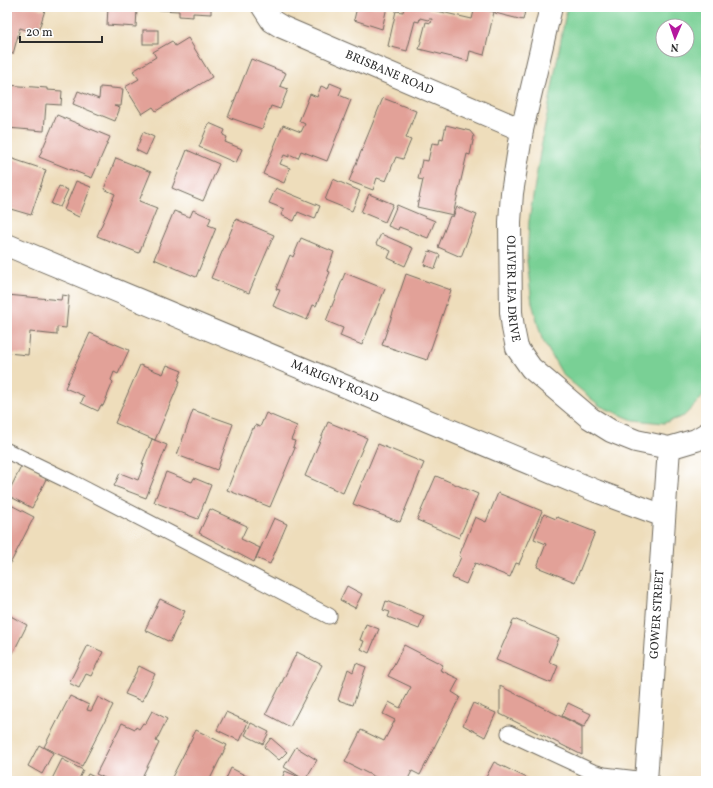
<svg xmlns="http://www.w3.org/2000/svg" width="713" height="788" viewBox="0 0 713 788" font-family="Vollkorn,serif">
	<rect width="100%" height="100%" fill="#fff"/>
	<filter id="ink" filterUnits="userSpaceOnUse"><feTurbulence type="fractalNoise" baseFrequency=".025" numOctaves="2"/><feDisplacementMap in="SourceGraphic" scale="8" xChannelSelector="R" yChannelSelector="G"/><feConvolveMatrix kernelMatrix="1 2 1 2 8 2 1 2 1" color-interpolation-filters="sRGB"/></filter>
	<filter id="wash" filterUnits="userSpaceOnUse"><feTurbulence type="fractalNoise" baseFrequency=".012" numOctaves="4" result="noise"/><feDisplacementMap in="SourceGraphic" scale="16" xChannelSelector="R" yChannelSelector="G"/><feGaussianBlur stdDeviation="0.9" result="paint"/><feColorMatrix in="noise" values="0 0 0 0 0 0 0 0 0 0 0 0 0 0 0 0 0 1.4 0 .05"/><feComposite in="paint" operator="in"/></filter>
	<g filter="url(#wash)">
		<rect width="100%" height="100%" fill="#edb"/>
		<path fill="#79d095" stroke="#527e60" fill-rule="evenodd" d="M 567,7 L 706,7 L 706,390 L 705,394 L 684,416 L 664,423 L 633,420 L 600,406 L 563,375 L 542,339 L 532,303 L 527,261 L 529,221 L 540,153 ZM 663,26 L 687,26 L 687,50 L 663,50 Z"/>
		<g id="blocks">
			<g fill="#e2a198">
				<path d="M 7,7 L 33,7 L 45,10 L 39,29 L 34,28 L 33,32 L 20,28 L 13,54 L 7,53 Z"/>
				<path d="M 108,7 L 124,7 L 124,9 L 137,10 L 136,27 L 107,25 Z"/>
				<path d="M 143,7 L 211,7 L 211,14 L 193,13 L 193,17 L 179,16 L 179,11 L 143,9 Z"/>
				<path d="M 357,7 L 387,7 L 382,29 L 354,20 Z"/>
				<path d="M 404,7 L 428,7 L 428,9 L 472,19 L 475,7 L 494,12 L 484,55 L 470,51 L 468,61 L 419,49 L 426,22 L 431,23 L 432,19 L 429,19 L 428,20 L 420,18 L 419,22 L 415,21 L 407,51 L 388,46 L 396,11 L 403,12 Z"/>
				<path d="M 496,7 L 526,7 L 523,20 L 495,13 Z"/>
				<rect x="143" y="30" width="15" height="14"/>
				<path d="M 188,38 L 212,77 L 156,111 L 153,107 L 142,114 L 125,87 L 139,79 L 133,71 L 156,57 L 153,52 L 172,41 L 175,46 Z"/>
				<path d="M 251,59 L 286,73 L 280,86 L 288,89 L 280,109 L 271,106 L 262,129 L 228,117 Z"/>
				<path d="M 330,83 L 342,88 L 339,95 L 351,100 L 327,161 L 301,151 L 298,158 L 289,154 L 289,157 L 284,155 L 280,164 L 290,168 L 284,183 L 263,174 L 283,125 L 301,132 L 305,124 L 299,121 L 310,94 L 317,97 L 321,86 L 328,89 Z"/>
				<path d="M 7,85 L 47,88 L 47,90 L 62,91 L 61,105 L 46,104 L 44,131 L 7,128 Z"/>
				<path d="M 100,87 L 123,89 L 121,106 L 114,106 L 120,108 L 115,121 L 73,104 L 78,91 L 99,99 Z"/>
				<path d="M 383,98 L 416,111 L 406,138 L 411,140 L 403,159 L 396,157 L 386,181 L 377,178 L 373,190 L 349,181 Z"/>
				<path d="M 57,115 L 110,137 L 92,178 L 39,157 Z"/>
				<path d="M 209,123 L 225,130 L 223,135 L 227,137 L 225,142 L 242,149 L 236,163 L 199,147 Z"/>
				<path d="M 446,125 L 470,131 L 474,136 L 470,155 L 467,154 L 453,215 L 417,207 L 423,180 L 418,179 L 422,160 L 428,161 L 432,143 L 439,144 L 440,138 L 443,139 Z"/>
				<path d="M 143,132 L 154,137 L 146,155 L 136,150 Z"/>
				<path d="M 187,150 L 219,164 L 203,201 L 172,188 Z"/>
				<path d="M 7,157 L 46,170 L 31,215 L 7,208 Z"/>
				<path d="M 116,158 L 151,172 L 139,201 L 157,208 L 139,253 L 97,236 L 115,194 L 104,189 Z"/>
				<path d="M 333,179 L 360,191 L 352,211 L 325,200 Z"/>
				<path d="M 76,181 L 91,187 L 79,217 L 64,210 Z"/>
				<path d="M 59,186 L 68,190 L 60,207 L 51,204 Z"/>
				<path d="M 276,188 L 320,206 L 315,219 L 298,212 L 294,221 L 281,215 L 284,209 L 269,203 Z"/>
				<path d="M 369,194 L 393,204 L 385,222 L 361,212 Z"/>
				<path d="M 397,205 L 435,221 L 428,238 L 399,227 L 398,230 L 388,226 Z"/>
				<path d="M 457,207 L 477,215 L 461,257 L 438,247 L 450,216 L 453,217 Z"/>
				<path d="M 193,210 L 211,218 L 208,225 L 216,228 L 196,277 L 154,259 L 174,211 L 190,217 Z"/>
				<path d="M 236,219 L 274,235 L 249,293 L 211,278 Z"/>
				<path d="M 381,234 L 413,248 L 405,266 L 388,258 L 391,251 L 376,244 Z"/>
				<path d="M 301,238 L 334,252 L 327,271 L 330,272 L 316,306 L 313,305 L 307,320 L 273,306 L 280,290 L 276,289 L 290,255 L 293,257 Z"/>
				<path d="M 429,251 L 440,255 L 435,269 L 424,265 Z"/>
				<path d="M 345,273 L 385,289 L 362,345 L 340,336 L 343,328 L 326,321 Z"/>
				<path d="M 406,274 L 451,290 L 427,360 L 382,345 Z"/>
				<path d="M 7,295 L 61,300 L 62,295 L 69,296 L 66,328 L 57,327 L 57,335 L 30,332 L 28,355 L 7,353 Z"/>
				<path d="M 90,333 L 129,350 L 118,374 L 114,372 L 111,380 L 113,382 L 103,406 L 101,405 L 98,411 L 81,403 L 84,396 L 65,388 Z"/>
				<path d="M 140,365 L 163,374 L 167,365 L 182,371 L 178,380 L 180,381 L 155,440 L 115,423 Z"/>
				<path d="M 193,410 L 233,424 L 217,470 L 177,455 Z"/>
				<path d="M 266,413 L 297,426 L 291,440 L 295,441 L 293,447 L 295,448 L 270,507 L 227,490 L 252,428 L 254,429 L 255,425 L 260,427 Z"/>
				<path d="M 328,422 L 367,438 L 343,493 L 305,476 Z"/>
				<path d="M 152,439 L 167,445 L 146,498 L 114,486 L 120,473 L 138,480 L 144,464 L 142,464 Z"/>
				<path d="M 378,444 L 424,463 L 400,522 L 353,504 Z"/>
				<path d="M 22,465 L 47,477 L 32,508 L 7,495 Z"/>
				<path d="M 166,472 L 192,482 L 194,478 L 211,485 L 198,519 L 154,502 Z"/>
				<path d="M 436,476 L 478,494 L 459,538 L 417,520 Z"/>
				<path d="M 498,493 L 542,511 L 519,564 L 516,563 L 510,577 L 475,563 L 466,584 L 452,578 L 461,557 L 459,556 L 475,517 L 486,522 Z"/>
				<path d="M 9,504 L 34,517 L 7,570 L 7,508 Z"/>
				<path d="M 210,509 L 247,526 L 241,539 L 260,548 L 254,562 L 199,533 Z"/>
				<path d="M 544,514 L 556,519 L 557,517 L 595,532 L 575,582 L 537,567 L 546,544 L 534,539 Z"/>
				<path d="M 274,518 L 287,524 L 270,564 L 256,558 Z"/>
				<path d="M 347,586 L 362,594 L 355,608 L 340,600 Z"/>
				<path d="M 160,599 L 185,611 L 170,642 L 145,630 Z"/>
				<path d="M 386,601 L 424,616 L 419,629 L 388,617 L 390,612 L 383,610 Z"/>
				<path d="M 7,614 L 27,625 L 13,653 L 7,650 Z"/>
				<path d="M 514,619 L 559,638 L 549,662 L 558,666 L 551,683 L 496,660 Z"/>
				<path d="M 366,624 L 379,629 L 369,653 L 361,649 L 364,641 L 360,640 Z"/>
				<path d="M 88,645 L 103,652 L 91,676 L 86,674 L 79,688 L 69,683 Z"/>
				<path d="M 404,645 L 443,665 L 440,670 L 459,679 L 452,692 L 460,697 L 420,775 L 412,771 L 407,781 L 397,781 L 387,776 L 383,781 L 345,762 L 361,730 L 384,741 L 395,720 L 383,714 L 389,702 L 400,708 L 411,687 L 388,676 Z"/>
				<path d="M 297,652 L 322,665 L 290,727 L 266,714 Z"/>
				<path d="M 356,663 L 366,667 L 353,705 L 338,700 L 348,669 L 353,672 Z"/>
				<path d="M 139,666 L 155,674 L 142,701 L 125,694 Z"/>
				<path d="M 500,686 L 582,727 L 582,755 L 500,714 Z"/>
				<path d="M 70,696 L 89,705 L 87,710 L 91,711 L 98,697 L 113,705 L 82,766 L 44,747 Z"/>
				<path d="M 473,703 L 496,713 L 485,737 L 463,725 Z"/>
				<path d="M 568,703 L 591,714 L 584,727 L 562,716 Z"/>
				<path d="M 152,711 L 167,719 L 156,741 L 159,743 L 140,781 L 111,781 L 96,774 L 122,723 L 135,729 L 136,727 L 139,729 L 143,723 L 145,724 Z"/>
				<path d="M 226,712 L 248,722 L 240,741 L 217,730 Z"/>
				<path d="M 251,723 L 269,732 L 263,744 L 245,735 Z"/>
				<path d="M 196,730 L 227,745 L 209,781 L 170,781 Z"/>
				<path d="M 271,738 L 287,752 L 279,760 L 264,747 Z"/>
				<path d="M 39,745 L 53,753 L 42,774 L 28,766 Z"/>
				<path d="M 296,747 L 317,760 L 305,780 L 284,767 Z"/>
				<path d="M 62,759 L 83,770 L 78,781 L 51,781 Z"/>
				<path d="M 494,762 L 533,781 L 484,781 Z"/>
				<path d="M 231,768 L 256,781 L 225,781 Z"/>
				<path d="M 285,771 L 299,777 L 298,781 L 281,781 Z"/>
				<path d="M 88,774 L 103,781 L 84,781 Z"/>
			</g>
		</g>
	</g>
	<g filter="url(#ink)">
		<use href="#blocks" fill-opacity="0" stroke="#6f695d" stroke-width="1"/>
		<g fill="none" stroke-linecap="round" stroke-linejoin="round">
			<defs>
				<g id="service">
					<path d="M 7,451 L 71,482 L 329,616"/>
					<path d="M 509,733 L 593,772 L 604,775 L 646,780"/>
				</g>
				<g id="minor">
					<path id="s1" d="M 263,7 L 272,21 L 282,27 L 522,130"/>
					<path id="s2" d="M 551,7 L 522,130 L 512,193 L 510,222 L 511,312 L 513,328 L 517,348 L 531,368 L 590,418 L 611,431 L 636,441 L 669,448 L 696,440 L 706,434"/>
					<path id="s3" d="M 7,245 L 596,491 L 664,516"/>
					<path id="s4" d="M 646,781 L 669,448"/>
				</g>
			</defs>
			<use href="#service" stroke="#6f695d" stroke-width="17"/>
			<use href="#minor" stroke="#6f695d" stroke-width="24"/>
			<use href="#service" stroke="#fff" stroke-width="15"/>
			<use href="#minor" stroke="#fff" stroke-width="22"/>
		</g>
	</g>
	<g text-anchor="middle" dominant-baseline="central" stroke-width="3" stroke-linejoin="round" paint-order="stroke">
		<g font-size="12" fill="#2b2b2b" stroke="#fff">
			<text stroke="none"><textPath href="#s1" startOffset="145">BRISBANE ROAD</textPath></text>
			<text stroke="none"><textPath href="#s2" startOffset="286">OLIVER LEA DRIVE</textPath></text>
			<text stroke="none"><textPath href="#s3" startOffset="355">MARIGNY ROAD</textPath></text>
			<text stroke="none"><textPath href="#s4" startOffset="167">GOWER STREET</textPath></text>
		</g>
	</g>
	<rect width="713" height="788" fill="none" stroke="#fff" stroke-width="24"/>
	<g transform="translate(675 38) rotate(182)"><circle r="19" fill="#ffffff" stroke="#aaaaaa"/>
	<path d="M0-3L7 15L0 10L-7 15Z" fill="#b5179e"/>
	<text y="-6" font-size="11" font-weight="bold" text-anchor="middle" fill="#2b2b2b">N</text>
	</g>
	<path d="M20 36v6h82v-6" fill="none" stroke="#2b2b2b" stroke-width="2"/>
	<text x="26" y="36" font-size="12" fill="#2b2b2b" stroke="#ffffff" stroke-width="3" paint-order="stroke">20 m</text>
</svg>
